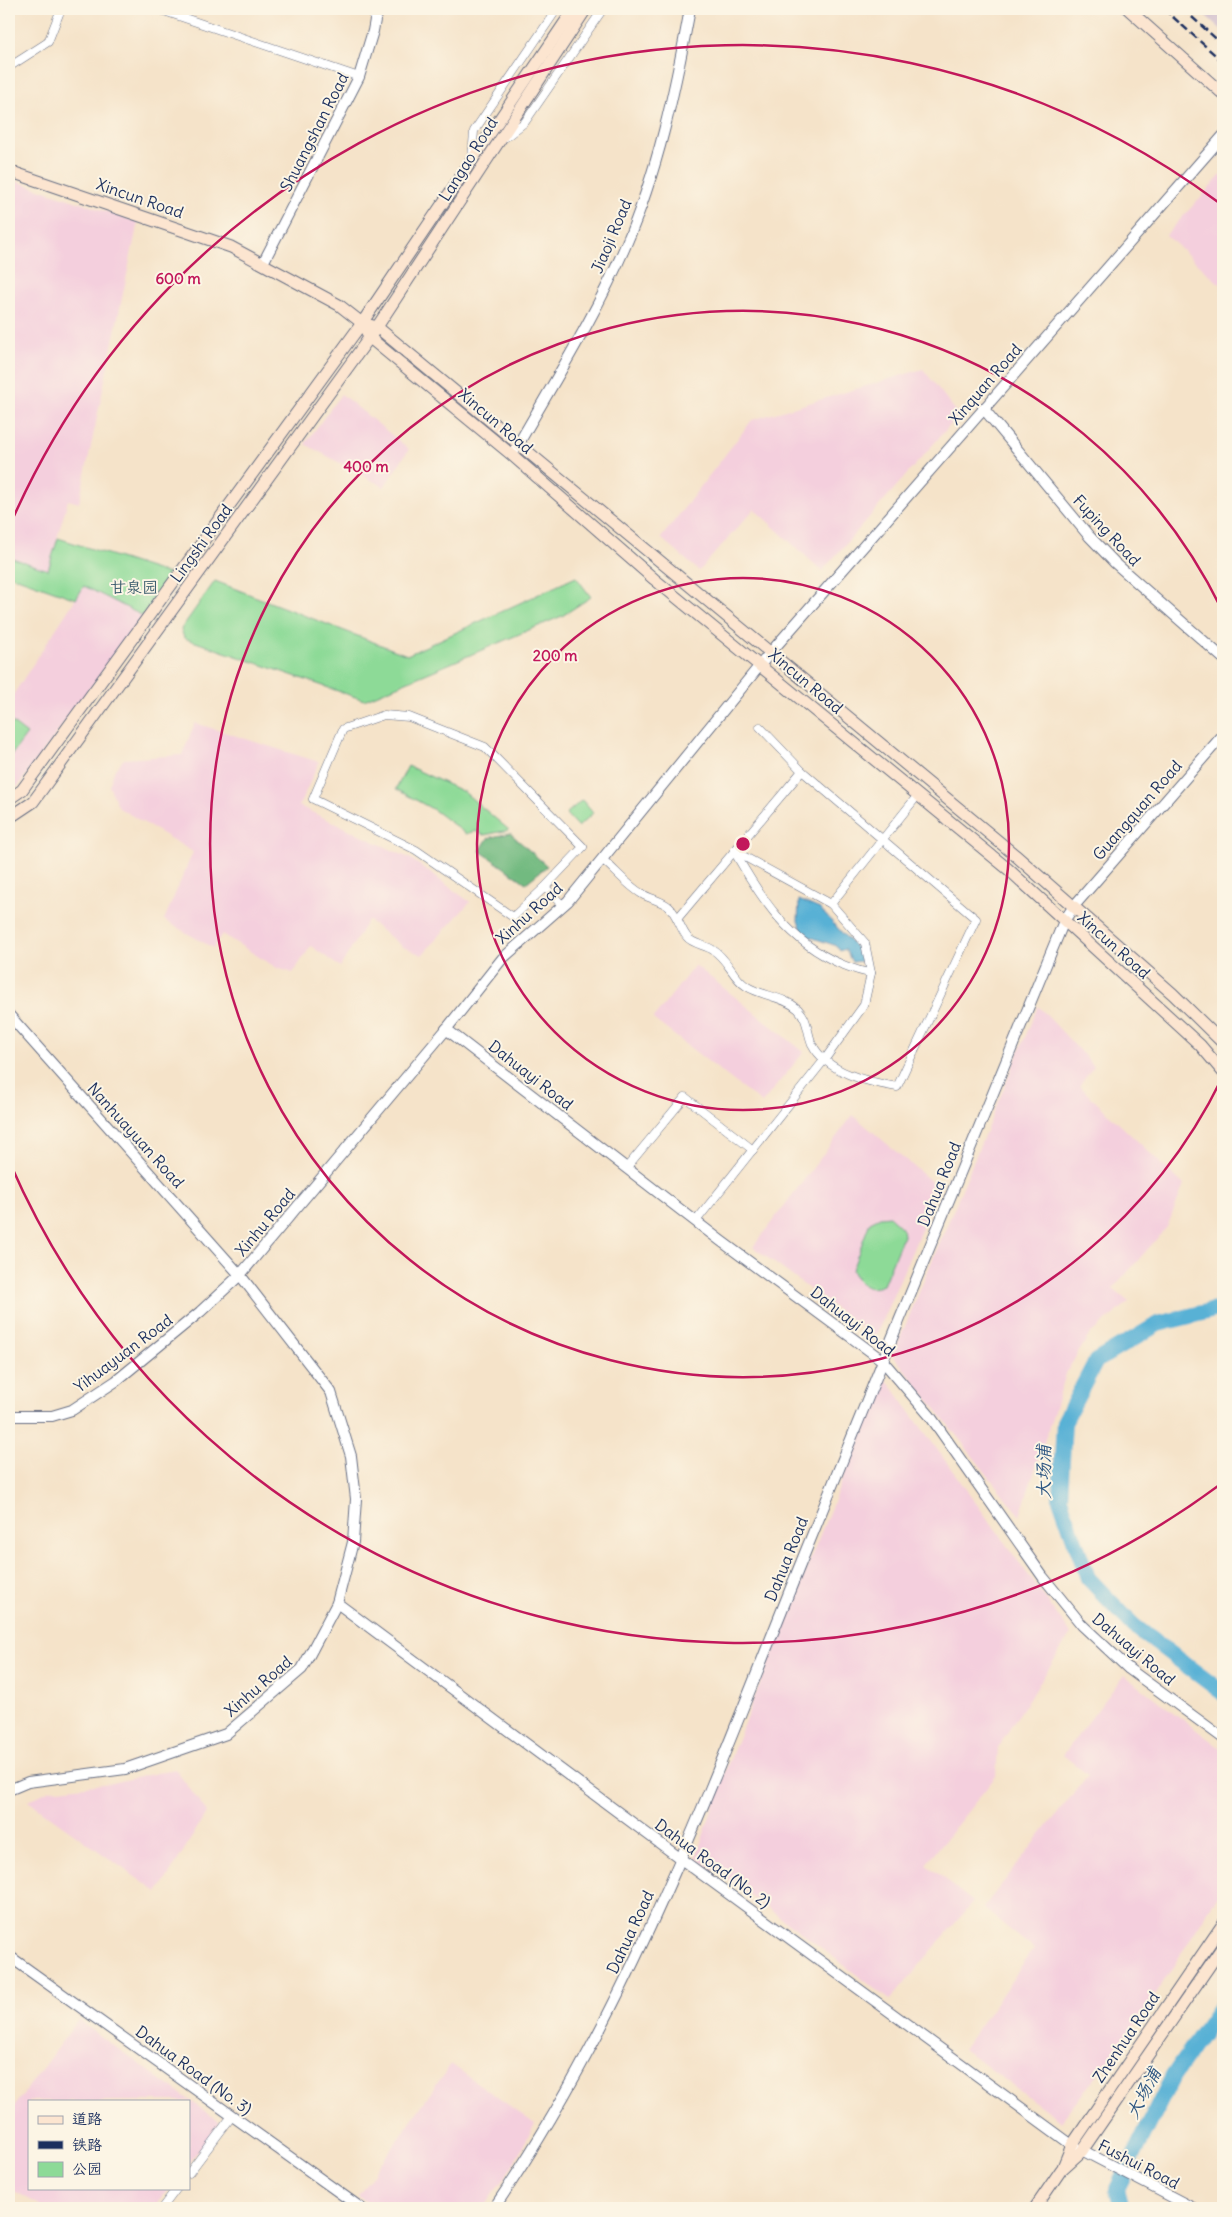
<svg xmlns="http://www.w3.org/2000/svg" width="1232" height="2217" viewBox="0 0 1232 2217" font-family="Delius,'LXGW WenKai TC',sans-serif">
	<rect width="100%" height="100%" fill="#fcf5e5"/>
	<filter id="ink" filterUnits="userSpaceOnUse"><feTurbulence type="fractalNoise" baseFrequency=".02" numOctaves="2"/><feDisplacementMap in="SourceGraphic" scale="10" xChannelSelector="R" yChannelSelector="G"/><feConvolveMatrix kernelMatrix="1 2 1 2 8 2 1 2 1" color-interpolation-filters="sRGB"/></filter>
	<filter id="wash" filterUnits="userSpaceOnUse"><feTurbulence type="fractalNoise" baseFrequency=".0096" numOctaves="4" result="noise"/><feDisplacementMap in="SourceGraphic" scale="20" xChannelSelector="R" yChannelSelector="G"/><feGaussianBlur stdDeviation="1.12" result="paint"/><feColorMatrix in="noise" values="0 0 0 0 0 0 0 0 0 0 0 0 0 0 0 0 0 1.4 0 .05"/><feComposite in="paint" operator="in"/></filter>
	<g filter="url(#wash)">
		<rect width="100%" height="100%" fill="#f5e3c9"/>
		<g fill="#f4cfdd">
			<path d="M 1223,173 L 1223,287 L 1166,235 Z"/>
			<path d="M 9,179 L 138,222 L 79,503 L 68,500 L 48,570 L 9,557 Z"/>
			<path d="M 923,369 L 959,415 L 822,571 L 754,509 L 699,571 L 661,538 L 752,420 Z"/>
			<path d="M 341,394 L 409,449 L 384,487 L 305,444 Z"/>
			<path d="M 84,586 L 143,616 L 18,786 L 9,792 L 9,693 L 13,695 Z"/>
			<path d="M 195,723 L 319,762 L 299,806 L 411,859 L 470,902 L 422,955 L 403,947 L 368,920 L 340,967 L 311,946 L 293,973 L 277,968 L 222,934 L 213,948 L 164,920 L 193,852 L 119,808 L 109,786 L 115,769 L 124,759 L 182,755 Z"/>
			<path d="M 695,965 L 804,1052 L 762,1103 L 653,1019 Z"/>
			<path d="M 1038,1006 L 1094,1066 L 1079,1086 L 1184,1185 L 1167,1227 L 1113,1289 L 1129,1302 L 1090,1334 L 1067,1371 L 1020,1516 L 893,1355 Z"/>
			<path d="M 853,1115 L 939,1188 L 875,1338 L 753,1247 Z"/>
			<path d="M 884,1376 L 1071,1634 L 998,1747 L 996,1776 L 926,1864 L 973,1902 L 890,2000 L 799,1931 L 696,1857 L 729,1761 Z"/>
			<path d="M 1124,1675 L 1223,1750 L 1223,1887 L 1137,2024 L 1061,2121 L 963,2049 L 1034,1949 L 983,1908 L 1088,1775 L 1063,1755 Z"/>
			<path d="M 175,1769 L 207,1812 L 158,1893 L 28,1801 L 50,1790 L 112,1783 Z"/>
			<path d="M 78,2020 L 220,2122 L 189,2163 L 189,2101 L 29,2101 L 29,2188 L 169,2188 L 154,2208 L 45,2208 L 9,2188 L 9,2113 Z"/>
			<path d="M 451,2064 L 535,2124 L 511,2168 L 483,2208 L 375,2208 L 358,2196 Z"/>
		</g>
		<path fill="#d0bdcd" d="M 1198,9 L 1223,9 L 1223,31 Z"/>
		<g fill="#8dda97" stroke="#54847a">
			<path d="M 58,538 L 172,575 L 143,616 L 84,586 L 76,599 L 9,575 L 9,557 L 48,570 Z"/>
			<path d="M 576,577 L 591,597 L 562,616 L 364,700 L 184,638 L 181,629 L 215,581 L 407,655 Z"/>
			<path d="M 9,720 L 27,734 L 10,757 L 9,756 Z"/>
			<path d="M 408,766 L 464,792 L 509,830 L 484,835 L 475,831 L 466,834 L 434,810 L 396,789 Z"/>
			<path d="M 582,800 L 593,813 L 578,827 L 566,814 Z"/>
			<path d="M 889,1216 L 902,1228 L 903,1236 L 883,1285 C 867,1292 859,1285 852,1270 L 870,1222 L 880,1217 Z"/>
		</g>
		<path fill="#72ba80" stroke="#46746f" d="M 510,833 L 547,866 L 526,883 L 480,851 L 488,838 Z"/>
		<path fill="#58b1d5" stroke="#3a709a" d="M 799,900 L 820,909 L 860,952 L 862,961 L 852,962 L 845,949 L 840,951 L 837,946 L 804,935 L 798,921 Z"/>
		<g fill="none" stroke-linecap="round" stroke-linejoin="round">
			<g stroke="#58b1d5" stroke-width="16">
				<path d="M 1223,1310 L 1214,1310 L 1158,1324 L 1096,1361 L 1064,1422 L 1060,1499 L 1088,1578 L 1134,1626 L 1223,1693"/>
				<path d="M 1122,2208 L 1117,2189 L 1173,2076 L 1223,2003"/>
			</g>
		</g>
	</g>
	<g filter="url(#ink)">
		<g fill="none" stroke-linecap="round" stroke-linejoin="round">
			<defs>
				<g id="minor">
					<path d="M 158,9 L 359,77"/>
					<path d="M 9,67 L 48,42 L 61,9"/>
					<path d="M 506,137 L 525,122 L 603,9"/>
					<path d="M 472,159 L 474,131 L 557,9"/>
					<path d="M 760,727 L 802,771"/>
					<path d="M 734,851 C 761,899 789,942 841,964 C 851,968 860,972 871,973"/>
					<path d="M 602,859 C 615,870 628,886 642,894 C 651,899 662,901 669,907 C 677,914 680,928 687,937 C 692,944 706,945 713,950 C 728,959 732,977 746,986 C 761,996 783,996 798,1009 C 808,1019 807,1032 812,1044 C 827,1073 868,1082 897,1087 L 976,919 L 802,771 L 677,919"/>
					<path d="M 545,887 L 513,917 L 416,850 L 313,799 L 343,729 L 384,715 L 409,717 L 485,747 L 583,847 L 545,887 L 563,906"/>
					<path d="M 831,904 L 918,795"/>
					<path d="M 627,1167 L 685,1097 L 753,1150"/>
					<path d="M 696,1221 L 825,1059 L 864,1005 L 871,973 L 865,943 L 831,904 L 734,851"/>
					<path d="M 189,2173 L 232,2116"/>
					<path d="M 162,2208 L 177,2188"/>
				</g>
				<g id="tertiary">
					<path d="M 263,263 L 359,77 L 373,31 L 377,9"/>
					<path d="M 983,408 L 1089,536 L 1115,563 L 1223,658"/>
					<path d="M 515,450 C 553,383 595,317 625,247 C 658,171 675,90 690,9"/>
					<path d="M 9,1015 L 240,1275 L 331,1392 L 351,1456 L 356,1499 L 353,1542 L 337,1603 L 302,1669 L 226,1734 L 125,1769 L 28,1782 L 9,1790"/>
					<path d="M 446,1029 L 721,1241 L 882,1360 L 930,1416 L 1043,1577 L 1082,1625 L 1129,1669 L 1223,1738"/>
					<path d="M 9,1416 L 52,1416 L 72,1410 L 116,1381 L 200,1312 L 240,1275 L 444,1032 L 502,959 L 568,901 L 770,653 L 1223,136"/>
					<path d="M 337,1603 L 681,1859 L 1072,2145 L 1193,2208"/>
					<path d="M 9,1956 L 361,2208"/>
					<path d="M 494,2208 C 628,2013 710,1789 798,1570 C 885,1353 975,1137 1064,921 L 1074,906 L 1223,735"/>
				</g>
				<g id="secondary">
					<path d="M 1128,9 L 1223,94"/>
					<path d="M 9,171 L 231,247 L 339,305 L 362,323 L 377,327 L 1015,855 L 1173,994 L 1223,1043"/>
					<path d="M 362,323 L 370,338 L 512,455 L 654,579 L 1008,869 L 1200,1045 L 1223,1072"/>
					<path d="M 9,799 L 22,790 L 362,323 L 574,9"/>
					<path d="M 9,818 L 33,802 L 377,327 L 586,9"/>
					<path d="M 1063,2167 L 1072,2145 L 1223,1924"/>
					<path d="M 1035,2208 L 1061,2170 L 1082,2151 L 1223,1946"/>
				</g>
			</defs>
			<use href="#minor" stroke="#676e83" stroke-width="9"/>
			<use href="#tertiary" stroke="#676e83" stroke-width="12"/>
			<use href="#secondary" stroke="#676e83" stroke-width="13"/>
			<use href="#minor" stroke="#fff" stroke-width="8"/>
			<use href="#tertiary" stroke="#fff" stroke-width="10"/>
			<use href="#secondary" stroke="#fce5d0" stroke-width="11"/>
			<g stroke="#1b2f5e" stroke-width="2.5" stroke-dasharray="8 4" stroke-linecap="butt">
				<path d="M 1164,9 L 1223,62"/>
				<path d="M 1183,9 L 1223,45"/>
			</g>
		</g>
	</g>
	<g fill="none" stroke="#c2185b" stroke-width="2.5">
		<circle cx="743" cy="844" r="266"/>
		<path d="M1222 1078A533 533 0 1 1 1222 610"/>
		<path d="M1218 1486A799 799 0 0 1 10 1163M10 525A799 799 0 0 1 1218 202"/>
	</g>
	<g text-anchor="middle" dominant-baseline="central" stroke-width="4" stroke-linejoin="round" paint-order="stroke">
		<g font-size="16" fill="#1b2f5e" stroke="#fcf5e5">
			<text transform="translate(314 132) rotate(-63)">Shuangshan Road</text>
			<text transform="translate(468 159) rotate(-58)">Langao Road</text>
			<text transform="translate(140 198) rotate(19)">Xincun Road</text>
			<text transform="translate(611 236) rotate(-67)">Jiaoji Road</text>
			<text transform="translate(985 384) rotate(-49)">Xinquan Road</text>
			<text transform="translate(496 421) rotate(40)">Xincun Road</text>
			<text transform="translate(1107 530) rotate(47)">Fuping Road</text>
			<text transform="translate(201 543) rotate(-54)">Lingshi Road</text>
			<text transform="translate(806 681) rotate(40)">Xincun Road</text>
			<text transform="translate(1137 810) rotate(-49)">Guangquan Road</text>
			<text transform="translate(529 913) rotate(-42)">Xinhu Road</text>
			<text transform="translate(1114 945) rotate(42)">Xincun Road</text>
			<text transform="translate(531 1075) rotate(38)">Dahuayi Road</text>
			<text transform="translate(136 1135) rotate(48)">Nanhuayuan Road</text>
			<text transform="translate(939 1184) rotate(-68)">Dahua Road</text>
			<text transform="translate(265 1222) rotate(-50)">Xinhu Road</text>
			<text transform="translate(853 1321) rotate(38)">Dahuayi Road</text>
			<text transform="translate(123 1353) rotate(-37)">Yihuayuan Road</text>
			<text transform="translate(786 1559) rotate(-68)">Dahua Road</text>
			<text transform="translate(1134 1649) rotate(40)">Dahuayi Road</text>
			<text transform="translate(258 1686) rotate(-41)">Xinhu Road</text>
			<text transform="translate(713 1863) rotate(36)">Dahua Road (No. 2)</text>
			<text transform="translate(630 1932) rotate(-65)">Dahua Road</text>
			<text transform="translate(1126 2037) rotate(-56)">Zhenhua Road</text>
			<text transform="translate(194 2070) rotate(36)">Dahua Road (No. 3)</text>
			<text transform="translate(1139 2164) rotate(27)">Fushui Road</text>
		</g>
		<g font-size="16" fill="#385a6c" stroke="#fcf5e5">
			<text x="134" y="587">甘泉园</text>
		</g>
		<g font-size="18" font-style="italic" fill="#2d5682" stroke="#fcf5e5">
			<text transform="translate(1043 1472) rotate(-90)">大场浦</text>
			<text transform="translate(1143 2093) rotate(-63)">大场浦</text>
		</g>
	</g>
	<circle cx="743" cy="844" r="8" fill="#c2185b" stroke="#fcf5e5" stroke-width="2.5"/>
	<g font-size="15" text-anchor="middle" font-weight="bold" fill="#c2185b" stroke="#fcf5e5" stroke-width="4" stroke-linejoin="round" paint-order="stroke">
		<text x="178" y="284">600 m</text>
		<text x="366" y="472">400 m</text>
		<text x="555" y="661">200 m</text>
	</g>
	<rect width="1232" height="2217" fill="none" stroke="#fcf5e5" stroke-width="30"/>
	<rect x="28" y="2100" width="162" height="90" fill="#fcf5e5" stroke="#a2a6af"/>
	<rect x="38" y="2116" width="25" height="8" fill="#fce5d0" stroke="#a2a6af"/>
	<text x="72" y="2124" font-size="15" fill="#1b2f5e">道路</text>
	<rect x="38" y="2141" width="25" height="8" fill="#1b2f5e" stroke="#a2a6af"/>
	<text x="72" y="2150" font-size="15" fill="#1b2f5e">铁路</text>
	<rect x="38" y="2162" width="25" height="15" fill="#8dda97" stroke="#a2a6af"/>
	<text x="72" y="2174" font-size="15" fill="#1b2f5e">公园</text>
</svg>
